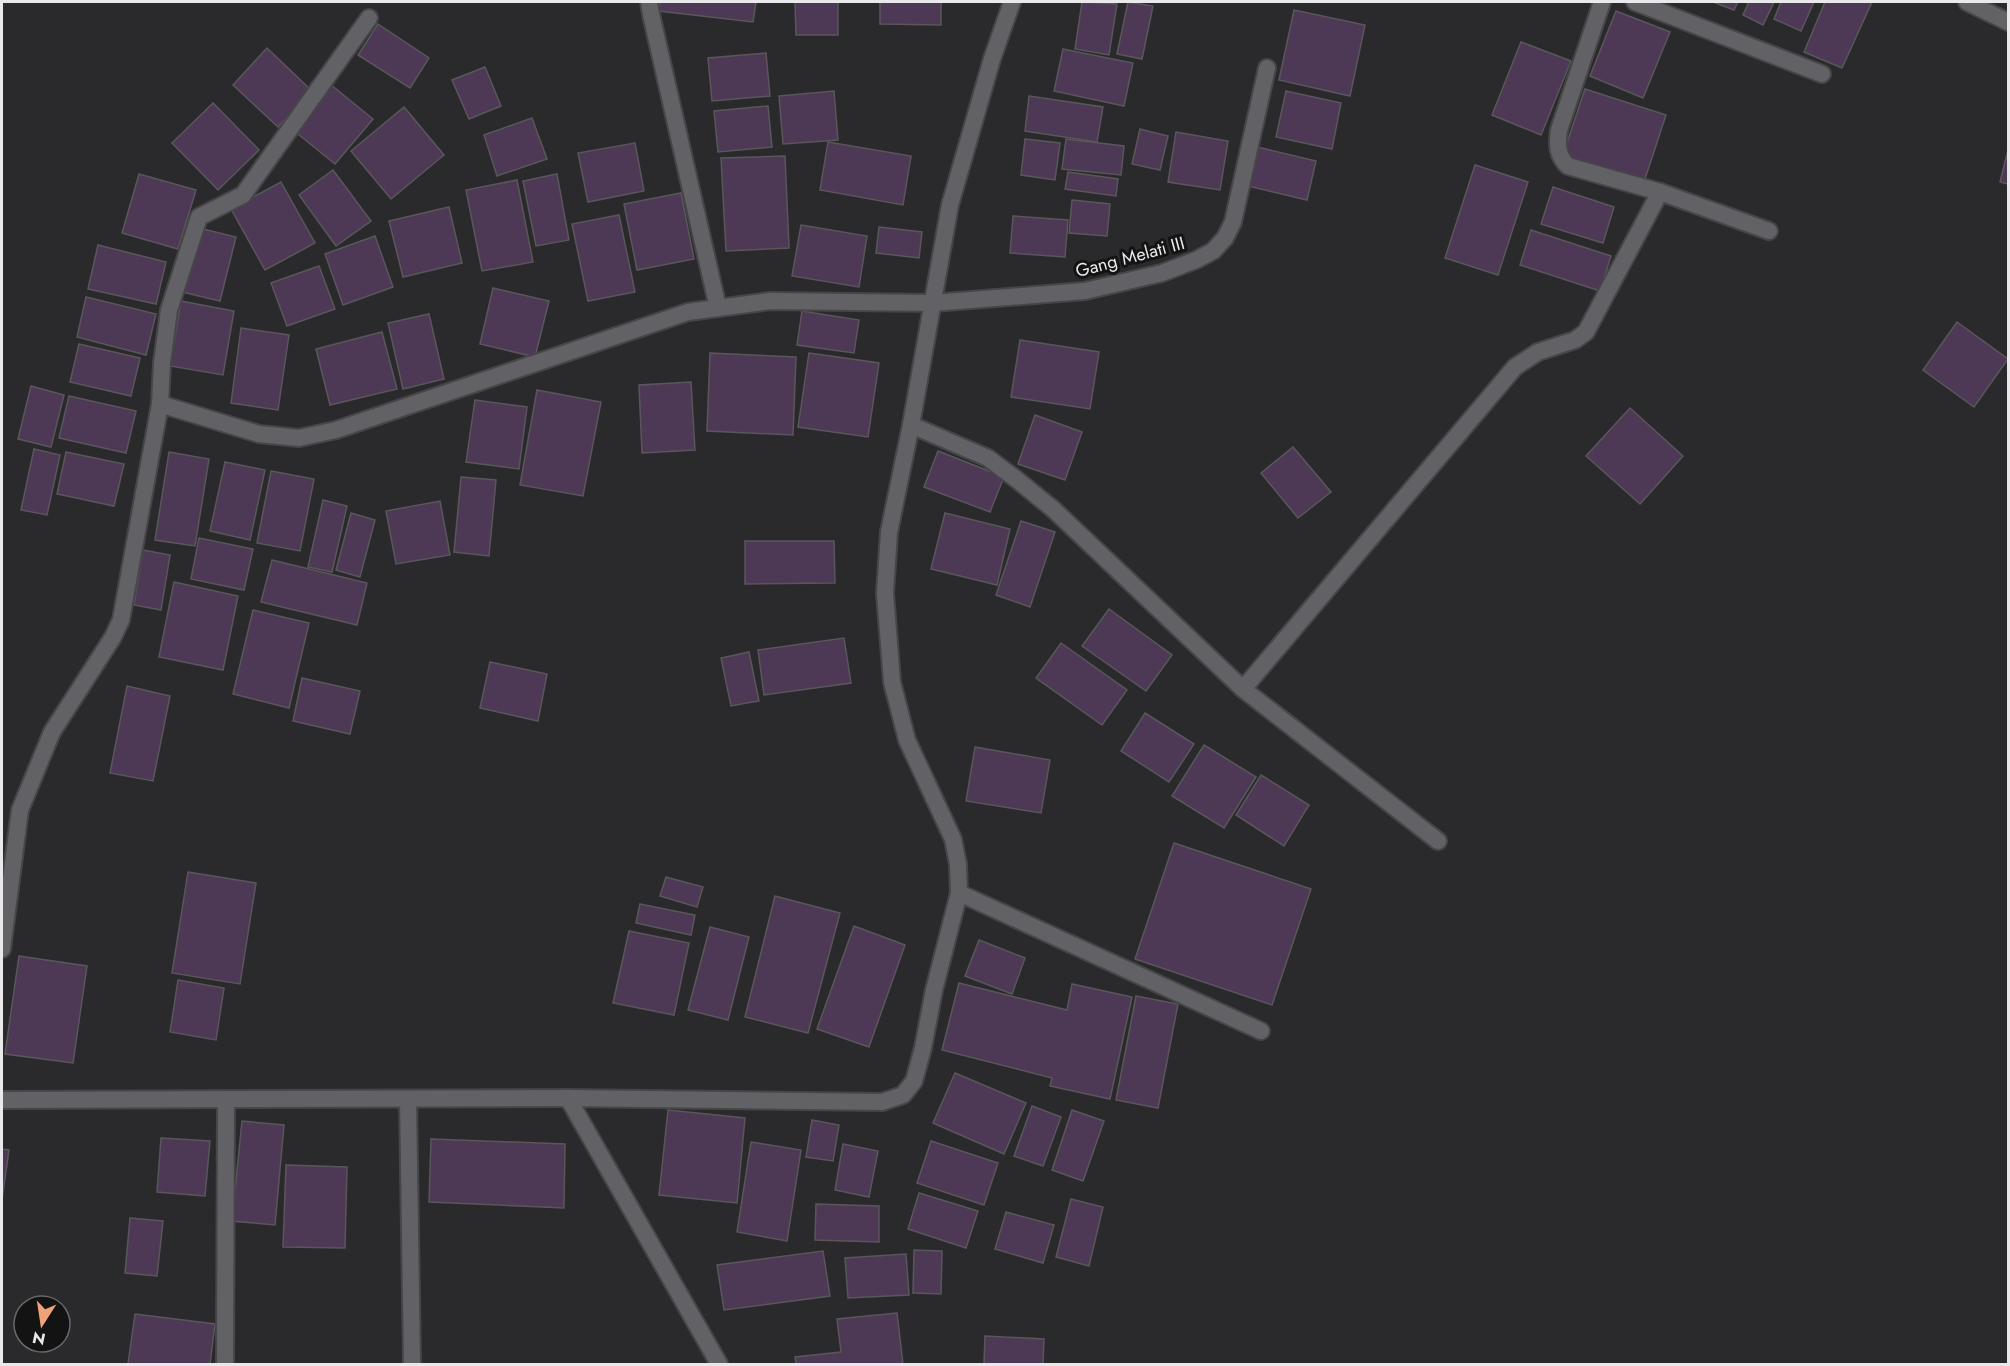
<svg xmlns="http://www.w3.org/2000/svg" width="2010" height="1366" viewBox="0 0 2010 1366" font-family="Jost,sans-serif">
	<rect width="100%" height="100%" fill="#2a2a2d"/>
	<g fill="#4d3955" stroke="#59575a" stroke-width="1.5">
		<path d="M 660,2 L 756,2 L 753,22 L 659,11 Z"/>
		<path d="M 795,2 L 838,2 L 838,35 L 796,35 Z"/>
		<path d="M 880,2 L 941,2 L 941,25 L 880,24 Z"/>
		<path d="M 1082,2 L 1117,4 L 1109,55 L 1075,49 Z"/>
		<path d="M 1128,2 L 1153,6 L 1142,59 L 1117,54 Z"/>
		<path d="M 1713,2 L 1738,2 L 1734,10 Z"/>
		<path d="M 1749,2 L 1774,2 L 1763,25 L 1743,15 Z"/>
		<path d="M 1781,2 L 1814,2 L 1801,31 L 1774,19 Z"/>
		<path d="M 1825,2 L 1872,2 L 1842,68 L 1804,52 Z"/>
		<path d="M 1294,10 L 1365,25 L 1350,96 L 1279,80 Z"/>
		<path d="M 1616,11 L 1670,32 L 1643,98 L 1590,76 Z"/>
		<path d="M 378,24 L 429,58 L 410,88 L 358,55 Z"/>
		<path d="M 1521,42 L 1571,61 L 1541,135 L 1492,115 Z"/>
		<path d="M 267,48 L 312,91 L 278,127 L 233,85 Z"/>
		<path d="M 1063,49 L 1133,63 L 1124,106 L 1054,91 Z"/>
		<path d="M 766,53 L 770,96 L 712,101 L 708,58 Z"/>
		<path d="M 485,67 L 501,106 L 469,119 L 452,80 Z"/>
		<path d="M 330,84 L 373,119 L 335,164 L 293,130 Z"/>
		<path d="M 1585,89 L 1666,115 L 1644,182 L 1563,155 Z"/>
		<path d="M 834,91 L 838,140 L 783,144 L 779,96 Z"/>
		<path d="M 1286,91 L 1341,103 L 1332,149 L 1276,137 Z"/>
		<path d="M 1029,96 L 1103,107 L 1097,142 L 1025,131 Z"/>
		<path d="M 213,103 L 259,150 L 218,190 L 172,143 Z"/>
		<path d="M 768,106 L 772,147 L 718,152 L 714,111 Z"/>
		<path d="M 404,107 L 444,155 L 391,199 L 351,151 Z"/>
		<path d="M 532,118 L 547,159 L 497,176 L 484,135 Z"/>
		<path d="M 1140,129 L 1168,136 L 1160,170 L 1132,164 Z"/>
		<path d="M 1176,132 L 1228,141 L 1220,190 L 1168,182 Z"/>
		<path d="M 1025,139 L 1060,143 L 1055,180 L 1021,175 Z"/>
		<path d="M 1066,139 L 1124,146 L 1121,175 L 1062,169 Z"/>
		<path d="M 828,142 L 911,156 L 903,205 L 820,190 Z"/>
		<path d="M 635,143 L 644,191 L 588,202 L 578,153 Z"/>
		<path d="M 1257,147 L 1316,161 L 1307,200 L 1248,186 Z"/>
		<path d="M 2008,150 L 2008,184 L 2000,182 Z"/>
		<path d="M 785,156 L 789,248 L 726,251 L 721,158 Z"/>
		<path d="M 1475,165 L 1528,182 L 1498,275 L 1445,258 Z"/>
		<path d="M 333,170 L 371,221 L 336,246 L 299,195 Z"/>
		<path d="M 1068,172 L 1118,179 L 1116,196 L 1065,189 Z"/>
		<path d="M 139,174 L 196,190 L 178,249 L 122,233 Z"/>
		<path d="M 557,174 L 569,240 L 536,246 L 523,181 Z"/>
		<path d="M 517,180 L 533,262 L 482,271 L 466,190 Z"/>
		<path d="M 281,182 L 315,243 L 265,270 L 231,209 Z"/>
		<path d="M 1553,187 L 1614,207 L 1603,243 L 1541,224 Z"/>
		<path d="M 681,193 L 694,259 L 637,270 L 624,204 Z"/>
		<path d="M 1072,200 L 1110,204 L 1107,236 L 1069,233 Z"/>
		<path d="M 449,207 L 462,263 L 403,277 L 389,221 Z"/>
		<path d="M 619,215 L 635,292 L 588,301 L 572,224 Z"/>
		<path d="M 1013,216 L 1068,220 L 1065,257 L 1010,253 Z"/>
		<path d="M 801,225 L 867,236 L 859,287 L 792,276 Z"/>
		<path d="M 879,227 L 922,232 L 919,258 L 876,253 Z"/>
		<path d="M 199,228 L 236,237 L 220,301 L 182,292 Z"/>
		<path d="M 1531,230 L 1611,256 L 1600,291 L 1520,265 Z"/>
		<path d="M 375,236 L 393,287 L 343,305 L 325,254 Z"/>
		<path d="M 98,245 L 166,262 L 156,304 L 88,289 Z"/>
		<path d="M 319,266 L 335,309 L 287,326 L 271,283 Z"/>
		<path d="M 493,288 L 549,301 L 535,357 L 480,344 Z"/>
		<path d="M 86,297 L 156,314 L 146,355 L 77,337 Z"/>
		<path d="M 181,301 L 234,311 L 223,375 L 170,366 Z"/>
		<path d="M 802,311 L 859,320 L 854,353 L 797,345 Z"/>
		<path d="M 429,314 L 444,379 L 403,389 L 388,323 Z"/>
		<path d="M 1957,322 L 2008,359 L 1974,407 L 1923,370 Z"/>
		<path d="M 241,328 L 289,335 L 278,410 L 231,403 Z"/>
		<path d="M 382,332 L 397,389 L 330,405 L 316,349 Z"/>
		<path d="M 1020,340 L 1099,352 L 1090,409 L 1011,397 Z"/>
		<path d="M 79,344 L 140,358 L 131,396 L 70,382 Z"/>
		<path d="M 710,353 L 796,357 L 793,435 L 707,431 Z"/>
		<path d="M 809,353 L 879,363 L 868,437 L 798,427 Z"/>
		<path d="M 691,382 L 695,450 L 642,453 L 639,385 Z"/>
		<path d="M 31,386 L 64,395 L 51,447 L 18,439 Z"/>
		<path d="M 537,390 L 601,402 L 583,496 L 520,485 Z"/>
		<path d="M 69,396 L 136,411 L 126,453 L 59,438 Z"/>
		<path d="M 475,400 L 527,407 L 519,469 L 466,462 Z"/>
		<path d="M 1630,408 L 1683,456 L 1640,504 L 1586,456 Z"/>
		<path d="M 1035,415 L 1082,432 L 1065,480 L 1018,464 Z"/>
		<path d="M 1293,447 L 1331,492 L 1298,518 L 1261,473 Z"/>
		<path d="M 34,449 L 60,455 L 47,515 L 21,510 Z"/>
		<path d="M 938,451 L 1004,477 L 990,512 L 924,487 Z"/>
		<path d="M 66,452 L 124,464 L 114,506 L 57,494 Z"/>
		<path d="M 169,452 L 209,459 L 195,546 L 155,540 Z"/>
		<path d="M 225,462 L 265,470 L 250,540 L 210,531 Z"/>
		<path d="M 271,471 L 314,479 L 300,551 L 257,543 Z"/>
		<path d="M 461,477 L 496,480 L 489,556 L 454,552 Z"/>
		<path d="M 323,500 L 347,506 L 332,572 L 308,567 Z"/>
		<path d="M 440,501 L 450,555 L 396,564 L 386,511 Z"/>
		<path d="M 351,513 L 375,520 L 360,577 L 336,570 Z"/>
		<path d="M 945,513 L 1010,529 L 997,585 L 931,569 Z"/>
		<path d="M 1021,521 L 1055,532 L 1030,607 L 996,595 Z"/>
		<path d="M 199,538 L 253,549 L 244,590 L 191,579 Z"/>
		<path d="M 745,541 L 834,541 L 835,583 L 745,584 Z"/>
		<path d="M 143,550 L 170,555 L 161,610 L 134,605 Z"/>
		<path d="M 272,560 L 367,583 L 357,625 L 261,602 Z"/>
		<path d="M 174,582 L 238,596 L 223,670 L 159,657 Z"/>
		<path d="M 1109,609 L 1172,655 L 1146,691 L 1082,646 Z"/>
		<path d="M 253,610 L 309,623 L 289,708 L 233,694 Z"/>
		<path d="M 844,638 L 851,683 L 764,695 L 758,650 Z"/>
		<path d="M 1061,643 L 1127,690 L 1102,725 L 1036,678 Z"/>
		<path d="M 749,652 L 759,701 L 731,706 L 721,658 Z"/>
		<path d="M 490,662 L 547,674 L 538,721 L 480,708 Z"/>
		<path d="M 302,678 L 360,691 L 350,734 L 293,721 Z"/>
		<path d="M 127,686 L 170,696 L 153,781 L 110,773 Z"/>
		<path d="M 1145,713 L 1194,744 L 1169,782 L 1121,751 Z"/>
		<path d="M 1204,745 L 1256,777 L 1224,828 L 1172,796 Z"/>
		<path d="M 975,747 L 1050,760 L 1041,813 L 966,801 Z"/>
		<path d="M 1261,775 L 1309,805 L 1284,846 L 1236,815 Z"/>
		<path d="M 1174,843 L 1311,889 L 1272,1005 L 1135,959 Z"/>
		<path d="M 188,872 L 256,883 L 240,984 L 172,973 Z"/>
		<path d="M 666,877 L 703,887 L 697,907 L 660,896 Z"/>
		<path d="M 775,896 L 840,913 L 808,1033 L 745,1017 Z"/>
		<path d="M 640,904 L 695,915 L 691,935 L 636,923 Z"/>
		<path d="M 854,926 L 905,945 L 869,1047 L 817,1029 Z"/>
		<path d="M 710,927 L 749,937 L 728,1020 L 688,1010 Z"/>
		<path d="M 629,931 L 689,943 L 674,1015 L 613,1003 Z"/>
		<path d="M 979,940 L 1025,958 L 1012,994 L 965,976 Z"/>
		<path d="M 19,956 L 87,966 L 73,1063 L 5,1054 Z"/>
		<path d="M 178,980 L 224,988 L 216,1040 L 170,1032 Z"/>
		<path d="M 959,983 L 1067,1010 L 1072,984 L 1132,997 L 1110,1099 L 1050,1086 L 1052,1078 L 942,1050 Z"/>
		<path d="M 1136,996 L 1178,1004 L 1158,1108 L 1116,1100 Z"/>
		<path d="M 955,1073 L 1026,1103 L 1004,1154 L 933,1123 Z"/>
		<path d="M 1032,1106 L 1061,1117 L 1043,1166 L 1014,1156 Z"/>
		<path d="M 668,1110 L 745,1118 L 737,1203 L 659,1195 Z"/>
		<path d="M 1072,1110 L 1104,1121 L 1083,1181 L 1052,1170 Z"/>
		<path d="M 812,1120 L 839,1125 L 833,1161 L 806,1157 Z"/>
		<path d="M 242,1121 L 284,1125 L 275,1225 L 232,1221 Z"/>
		<path d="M 161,1138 L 210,1141 L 205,1196 L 157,1192 Z"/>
		<path d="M 431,1139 L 565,1144 L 564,1208 L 429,1202 Z"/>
		<path d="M 931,1141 L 998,1163 L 984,1205 L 917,1183 Z"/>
		<path d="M 751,1142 L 801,1150 L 787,1241 L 737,1232 Z"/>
		<path d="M 843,1144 L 878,1151 L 869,1197 L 835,1190 Z"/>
		<path d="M 2,1149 L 9,1150 L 2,1200 Z"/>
		<path d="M 286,1165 L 347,1167 L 345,1248 L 283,1247 Z"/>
		<path d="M 919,1193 L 978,1211 L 966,1248 L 908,1229 Z"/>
		<path d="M 1071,1199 L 1103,1207 L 1089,1266 L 1056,1257 Z"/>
		<path d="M 816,1204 L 879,1206 L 879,1242 L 815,1240 Z"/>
		<path d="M 1006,1212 L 1054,1225 L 1043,1263 L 995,1249 Z"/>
		<path d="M 130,1218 L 163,1221 L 157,1276 L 125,1273 Z"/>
		<path d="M 914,1250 L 942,1251 L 941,1294 L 913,1293 Z"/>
		<path d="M 823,1251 L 830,1296 L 724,1310 L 717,1265 Z"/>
		<path d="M 906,1254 L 909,1295 L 848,1298 L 845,1258 Z"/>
		<path d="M 897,1313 L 903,1364 L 796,1364 L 795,1357 L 841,1352 L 837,1319 Z"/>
		<path d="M 135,1314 L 215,1324 L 210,1364 L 128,1364 Z"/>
		<path d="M 985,1336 L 1044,1339 L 1043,1364 L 984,1364 Z"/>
	</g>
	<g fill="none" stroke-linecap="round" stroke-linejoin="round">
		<defs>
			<path id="service" d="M 959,893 L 1261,1031"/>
			<g id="minor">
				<path d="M 649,2 L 651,14 L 718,308"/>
				<path d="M 1602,2 L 1559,130 C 1557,144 1557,156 1568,166 L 1660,192 L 1769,231"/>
				<path d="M 1635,2 L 1822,74"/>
				<path d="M 1967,2 L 2008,22"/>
				<path d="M 160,404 L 162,363 L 169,310 L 199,217 L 243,195 L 369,18"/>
				<path d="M 911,425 L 988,458 L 1016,479 L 1053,509 L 1243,689 L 1438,841"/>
				<path d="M 1243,689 L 1515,367 L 1538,352 L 1575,340 L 1586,332 L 1660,192"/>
				<path d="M 2,949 L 20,810 L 52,732 L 113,637 L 121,620 L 160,404 L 259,434 L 299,438 L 336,430 L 688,312 L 770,301 L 933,303 L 1085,291 L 1162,273 L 1196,260 L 1213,251 L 1225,238 L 1233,222 L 1267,68"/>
				<path d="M 408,1099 L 412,1364"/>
				<path d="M 225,1364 L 226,1100"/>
			</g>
			<g id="tertiary">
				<path d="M 568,1098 L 719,1364"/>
				<path d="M 2,1100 L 568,1098 L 882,1102 L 903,1095 L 914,1081 L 923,1048 L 934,990 L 959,893 L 958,864 L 953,839 L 907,740 L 892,682 L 885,593 L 889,532 L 911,425 L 950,205 L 992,59 L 1012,2"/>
			</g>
		</defs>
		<use href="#service" stroke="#464648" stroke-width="20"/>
		<use href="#minor" stroke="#464648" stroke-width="20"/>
		<use href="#tertiary" stroke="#464648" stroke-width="20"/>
		<use href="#service" stroke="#626165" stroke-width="16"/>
		<use href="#minor" stroke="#626165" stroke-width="16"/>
		<use href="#tertiary" stroke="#626165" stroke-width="16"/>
	</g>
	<g text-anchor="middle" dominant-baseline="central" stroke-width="6" stroke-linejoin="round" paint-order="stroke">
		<g font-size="18" fill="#e9e9eb" stroke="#131314">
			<text transform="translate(1130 257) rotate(-15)">Gang Melati III</text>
		</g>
	</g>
	<rect width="2010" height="1366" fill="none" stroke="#e9e9eb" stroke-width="6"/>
	<g transform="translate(42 1324) rotate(192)"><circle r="28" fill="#131314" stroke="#69696a" stroke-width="1.5"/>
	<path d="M0-4.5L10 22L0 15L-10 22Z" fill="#f0a279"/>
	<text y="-9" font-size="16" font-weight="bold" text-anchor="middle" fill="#e9e9eb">N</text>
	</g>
</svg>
